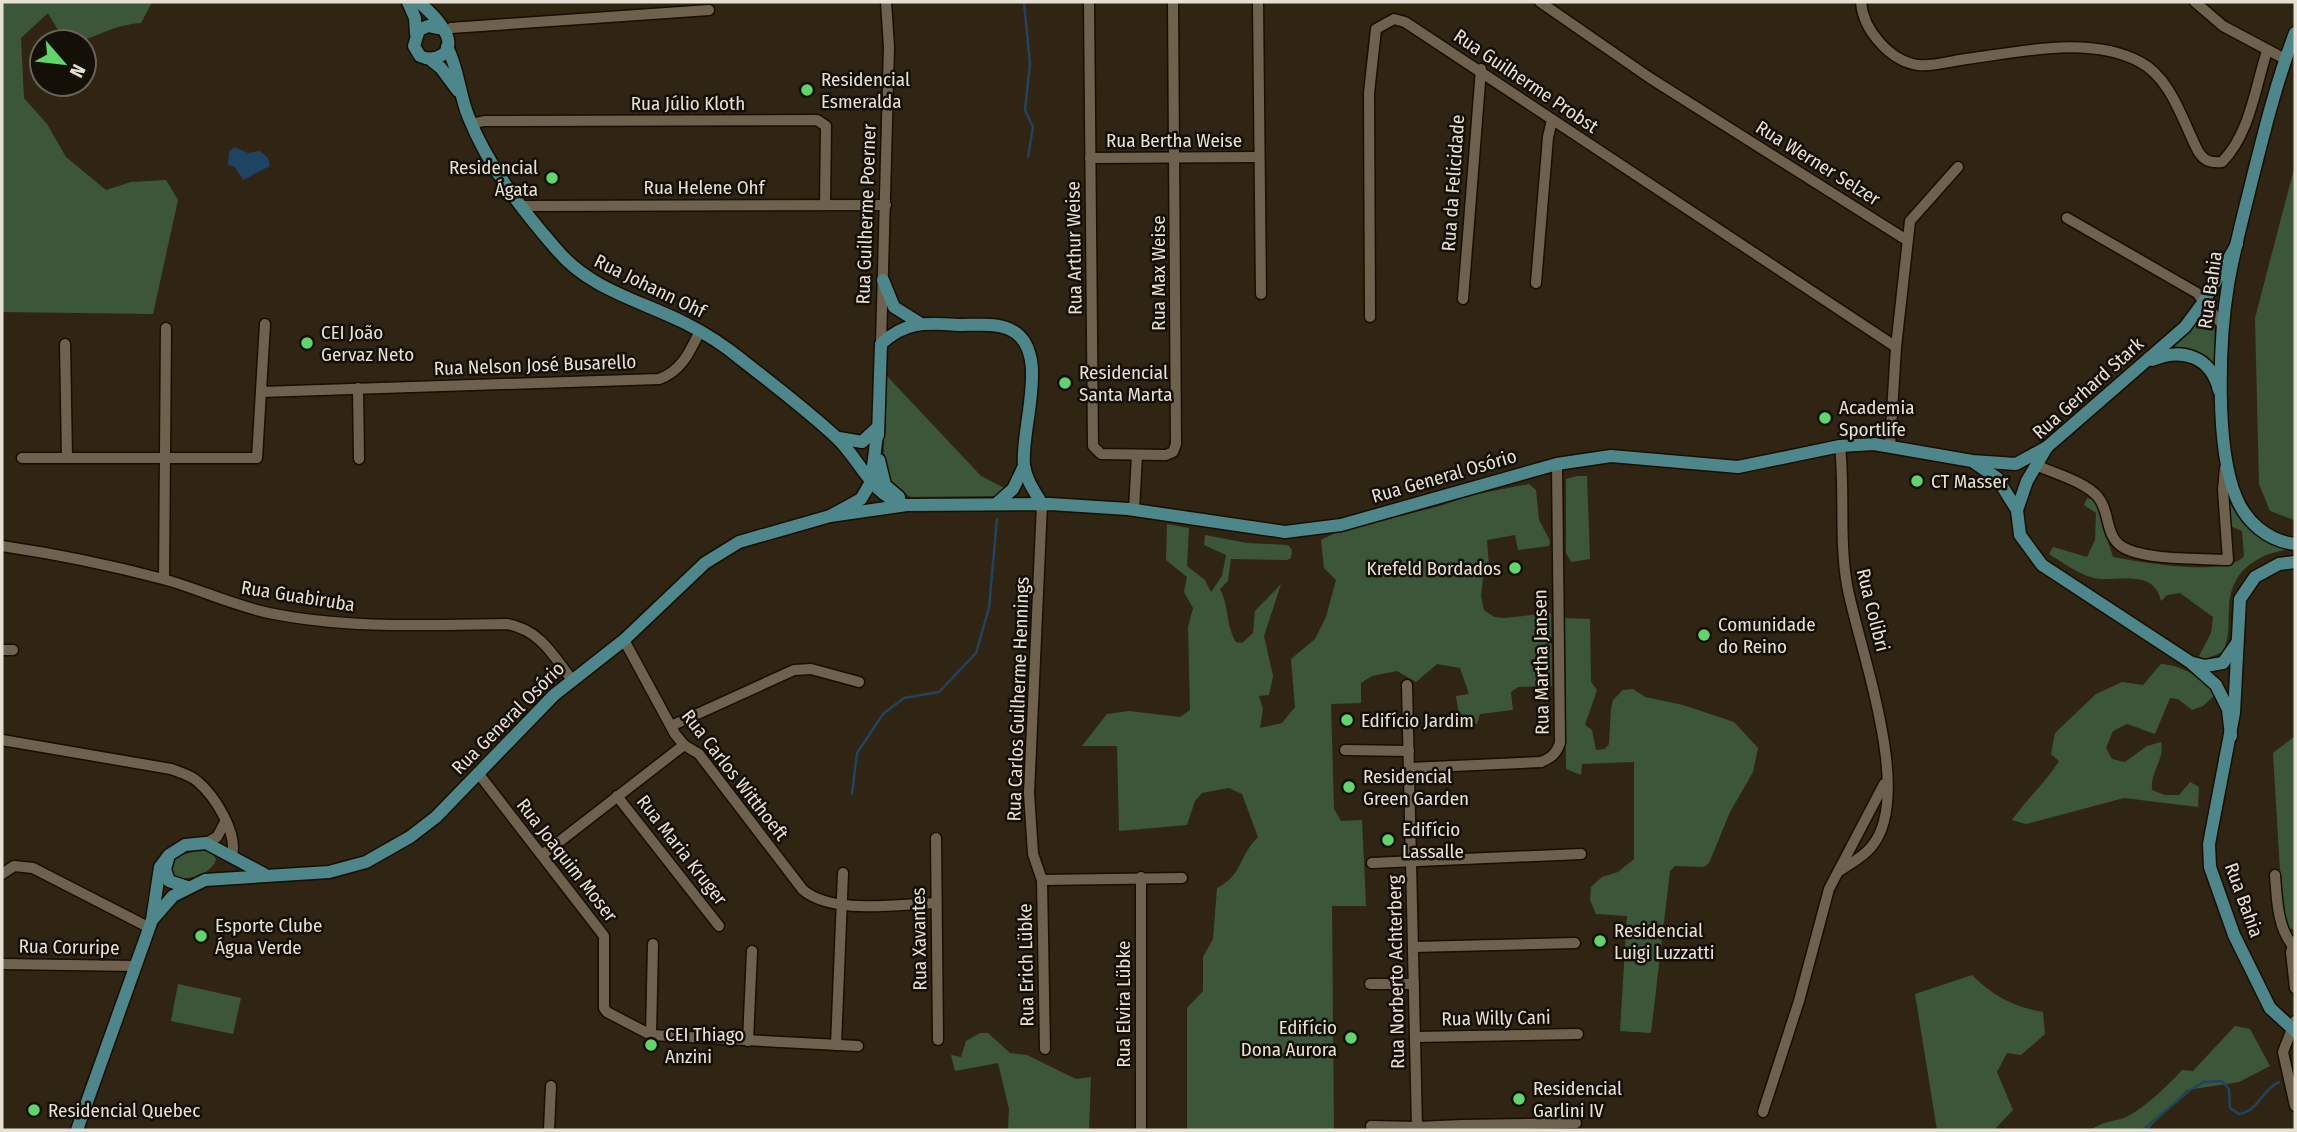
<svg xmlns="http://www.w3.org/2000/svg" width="2297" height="1132" viewBox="0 0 2297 1132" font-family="'Fira Sans Condensed',sans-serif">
	<rect width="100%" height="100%" fill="#302513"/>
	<g fill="#3c563a">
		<path d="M 2,2 L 152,2 L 141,23 C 107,25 95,42 65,42 L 48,13 L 21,38 L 24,98 L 47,124 L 66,157 L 106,190 L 131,182 L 166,180 L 178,200 L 153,314 L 2,312 Z"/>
		<path d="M 2295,165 L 2295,520 L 2294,520 L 2270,511 L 2259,484 L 2255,318 Z"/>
		<path d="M 2208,312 L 2214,321 L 2216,366 L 2204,355 L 2174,347 Z"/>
		<path d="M 886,375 L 981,476 L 1006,489 L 994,496 L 911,497 L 891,486 L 883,471 Z"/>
		<path d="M 1577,476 L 1587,476 L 1590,559 L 1571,562 L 1566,553 L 1566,479 Z"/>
		<path d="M 1529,484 L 1536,490 L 1539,520 L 1550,541 L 1549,546 L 1518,550 L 1515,535 L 1487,540 L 1489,568 L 1484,570 L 1481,596 L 1484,610 L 1494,617 L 1504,618 L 1551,613 L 1552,686 L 1518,687 L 1511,692 L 1513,710 L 1480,714 L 1477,724 L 1459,715 L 1456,696 L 1469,694 L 1460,668 L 1437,664 L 1416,682 L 1397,671 L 1372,676 L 1361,683 L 1361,703 L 1331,704 L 1334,809 L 1341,821 L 1362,820 L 1366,906 L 1332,906 L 1334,1130 L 1187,1130 L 1187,1008 L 1203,991 L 1203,957 L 1213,939 L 1217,888 C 1243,875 1239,855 1258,837 L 1242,794 L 1229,788 L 1202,793 L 1195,801 L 1187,825 L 1119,831 L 1117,746 L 1082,746 L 1107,714 L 1129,711 L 1180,717 L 1190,710 L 1188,627 L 1193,608 L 1184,592 L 1187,577 L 1166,560 L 1167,524 L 1189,528 L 1187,566 L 1205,580 L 1211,592 L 1222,576 L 1226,555 L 1204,545 L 1205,535 L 1247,543 L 1288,545 L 1292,550 L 1291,558 L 1287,560 L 1231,559 L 1228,581 L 1220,589 C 1229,606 1226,626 1236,642 L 1242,643 L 1253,633 L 1255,611 L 1281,584 L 1264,636 L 1273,676 L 1269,695 L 1259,696 L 1263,709 L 1260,728 L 1282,723 L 1295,707 L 1291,659 L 1315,639 L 1326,617 L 1336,580 L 1324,568 L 1321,540 L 1337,532 L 1440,506 L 1472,495 Z"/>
		<path d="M 2087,498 L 2095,500 L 2113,557 C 2140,562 2226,578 2244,556 L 2242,531 L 2230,526 L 2228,499 C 2244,526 2260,540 2291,549 C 2257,553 2230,571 2229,608 C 2228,625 2230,636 2223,652 L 2203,660 L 2199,656 L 2211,633 L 2213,617 L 2180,593 L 2167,595 L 2161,601 C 2154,567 2115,583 2094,578 C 2078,574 2062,562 2049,554 L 2053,547 L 2087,557 L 2095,540 L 2096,513 L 2084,505 Z"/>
		<path d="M 1565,618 L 1590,619 L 1591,682 L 1597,690 L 1585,725 L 1592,730 L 1596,750 L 1605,749 L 1609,744 L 1611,709 L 1613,700 L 1623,690 L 1633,689 L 1645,697 L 1683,705 L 1734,722 L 1758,748 L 1753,772 L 1730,812 L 1709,863 L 1704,867 L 1675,866 L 1670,871 L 1651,1033 L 1620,1031 L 1627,916 L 1596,914 L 1590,900 L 1591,887 L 1602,877 L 1618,872 L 1634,859 L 1634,762 L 1582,764 L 1581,775 L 1566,769 Z"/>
		<path d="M 2161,664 C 2177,664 2210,679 2214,696 L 2203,706 L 2192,710 L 2178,699 L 2170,698 L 2155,734 L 2127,724 L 2113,731 L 2106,748 L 2112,759 L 2125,762 L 2147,746 L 2161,742 C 2165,759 2150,772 2152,790 L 2165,795 L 2179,795 L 2190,782 L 2199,787 L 2198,807 L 2124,798 L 2026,824 L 2012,820 C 2027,799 2045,783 2059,761 L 2051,754 L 2055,733 L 2096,694 L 2122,682 L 2143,685 Z"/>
		<path d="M 2295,736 L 2295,930 L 2286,927 L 2282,905 L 2273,753 Z"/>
		<path d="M 201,850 L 212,853 L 216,859 C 213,874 186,882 173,876 L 171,863 L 177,856 Z"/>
		<path d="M 1972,975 C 1993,996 2014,1007 2043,1012 L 2045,1034 L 2021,1055 L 2007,1053 L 1997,1072 L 2013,1110 L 1994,1130 L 1937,1130 L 1915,994 Z"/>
		<path d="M 178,984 L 241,998 L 233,1034 L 171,1021 Z"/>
		<path d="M 2235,1026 L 2250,1029 L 2270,1066 L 2239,1082 L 2187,1090 L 2147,1130 L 2091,1130 C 2102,1122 2109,1122 2121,1119 C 2138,1114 2170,1084 2182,1070 L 2193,1071 Z"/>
		<path d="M 980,1033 L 988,1033 L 1010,1053 L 1027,1055 L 1076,1079 L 1091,1077 L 1089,1130 L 1008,1130 L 1009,1109 L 998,1063 L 955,1071 L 951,1055 L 961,1057 L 966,1041 Z"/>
	</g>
	<path fill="#1f4461" d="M 234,147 L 248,153 L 260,151 L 268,158 L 270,166 L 243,180 L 235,167 L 228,165 L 229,152 Z"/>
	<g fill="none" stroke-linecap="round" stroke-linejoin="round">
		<g stroke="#1f4461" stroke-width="2.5">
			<path d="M 1024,2 L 1030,64 L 1025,110 L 1033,127 L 1028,157"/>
			<path d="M 852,794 L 857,753 L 883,714 L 904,698 L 939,692 L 976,653 L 989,608 L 997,519"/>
			<path d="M 2143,1130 L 2190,1090 L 2204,1082 L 2222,1081 L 2229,1089 L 2230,1108 L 2239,1114 C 2258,1112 2262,1089 2279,1082"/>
		</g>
		<defs>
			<g id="minor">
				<path d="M 1089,2 L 1093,446 L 1101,454 L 1166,455 L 1173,452 L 1176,444 L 1173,2"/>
				<path d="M 1258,2 L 1261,294"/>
				<path d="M 1540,2 L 1650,78 L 1905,239"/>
				<path d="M 1861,2 C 1863,30 1890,61 1918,65 C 1933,67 1951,61 1966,59 C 2020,52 2090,35 2140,62 C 2171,78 2183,122 2198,151 C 2204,161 2210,163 2222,162 C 2250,134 2255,88 2267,51"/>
				<path d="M 2195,2 L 2223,26 L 2285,59"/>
				<path d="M 445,33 L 451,28 L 709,10"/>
				<path d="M 471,124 L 484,121 L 817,120 L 826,126 L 825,203"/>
				<path d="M 1090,158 L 1259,157"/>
				<path d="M 522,206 L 886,205"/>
				<path d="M 2067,218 L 2197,293 L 2223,326"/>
				<path d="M 1536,283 L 1548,137 L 1552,120"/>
				<path d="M 1463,299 L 1481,69"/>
				<path d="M 1370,317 L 1369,93 L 1376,29 L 1394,19 L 1405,22 L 1896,347"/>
				<path d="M 65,344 L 67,458"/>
				<path d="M 881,344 L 889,47 L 886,2"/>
				<path d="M 358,388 L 359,459"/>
				<path d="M 261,392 L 659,379 C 682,371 690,351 700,331"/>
				<path d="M 1890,445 L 1896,347 L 1910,221 L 1958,167"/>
				<path d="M 22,458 L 257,458 L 265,324"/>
				<path d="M 2036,465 C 2055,474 2084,481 2098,497 C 2110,511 2105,535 2121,546 C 2144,561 2200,558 2228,560 L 2223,490 L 2225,468"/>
				<path d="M 1042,504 L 1029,793 L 1033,854 L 1042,880 L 1045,1049"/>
				<path d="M 1134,510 L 1137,455"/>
				<path d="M 2,546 C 56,554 110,565 163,579 C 199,589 232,605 269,613 C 347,629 428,625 507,624 C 540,630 553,655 572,680"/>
				<path d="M 164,579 L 166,328"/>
				<path d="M 624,640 L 675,734 L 684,745 L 699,754 L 803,890 C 833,915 898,904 936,903"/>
				<path d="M 2,650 L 13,650"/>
				<path d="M 1407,685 L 1417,1127 L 1462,1125 L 1462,1130"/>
				<path d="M 671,726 L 794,670 L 811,669 L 859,682"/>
				<path d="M 2,740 L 171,769 C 179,772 190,775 197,781 C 215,796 238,833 232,856"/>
				<path d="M 1345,750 L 1409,751"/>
				<path d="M 1409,768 L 1541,762 C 1551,758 1556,754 1560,743 L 1557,464"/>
				<path d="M 478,773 L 604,936 L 604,1008 L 607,1012 L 651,1035 L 858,1046"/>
				<path d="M 617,796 L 719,926"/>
				<path d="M 936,838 L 938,1040"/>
				<path d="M 206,843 L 217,837 L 225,822"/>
				<path d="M 542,855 L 684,745"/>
				<path d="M 1372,863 L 1581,854"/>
				<path d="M 1838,872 C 1849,864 1864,857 1872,846 C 1915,794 1858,646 1847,585 C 1839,539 1845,493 1840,446"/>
				<path d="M 2,874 L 14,866 L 33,868 L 148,927"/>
				<path d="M 2275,875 C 2277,899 2277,925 2292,945"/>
				<path d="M 1141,877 L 1141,1130"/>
				<path d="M 1042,880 L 1182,878"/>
				<path d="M 2295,941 L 2291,952 L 2295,988"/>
				<path d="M 1413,947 L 1575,943"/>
				<path d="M 2,964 L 135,966"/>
				<path d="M 1370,984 L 1414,984"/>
				<path d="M 2295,1021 L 2283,1052 L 2295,1106"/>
				<path d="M 651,1035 L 653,944"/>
				<path d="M 1415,1037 L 1578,1034"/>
				<path d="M 748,1041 L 752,951"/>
				<path d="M 836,1045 L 843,873"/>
				<path d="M 1763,1112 L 1799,1001 L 1829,889 L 1884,784"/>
				<path d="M 1462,1125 L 1576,1123"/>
				<path d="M 1371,1126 L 1417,1127"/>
				<path d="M 549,1130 L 551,1086"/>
			</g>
			<g id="major">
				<path d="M 408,2 L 415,18 L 416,34"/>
				<path d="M 419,2 C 430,12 441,22 447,36 C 454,54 434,63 420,56 L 414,46 L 419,30 L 428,26 L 442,29"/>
				<path d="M 2295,33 C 2277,80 2265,128 2253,176 C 2244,213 2234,249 2228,285 C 2219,339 2215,447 2236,497 C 2246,522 2268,541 2295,544"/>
				<path d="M 447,47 C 459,69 459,95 469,118 C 488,166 523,211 557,250 C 591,290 639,300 685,323 C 705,333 725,346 742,360 C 774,385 808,411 837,438 C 860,460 871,494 903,504"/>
				<path d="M 431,60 L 441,68 L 458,91"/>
				<path d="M 883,280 L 894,307 L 918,322"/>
				<path d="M 2152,360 C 2183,347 2211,357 2219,390"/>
				<path d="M 878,435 L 881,344 C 906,320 928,323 961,325 C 976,325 995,323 1009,329 C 1053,348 1020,428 1024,465 C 1026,480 1035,492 1042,504"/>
				<path d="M 839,438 L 862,442 L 877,428"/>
				<path d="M 879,460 L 885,485 L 899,497"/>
				<path d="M 1975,463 L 1997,478 L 2017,510"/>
				<path d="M 996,504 L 1013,489 L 1024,466"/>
				<path d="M 830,516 L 907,505 L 1050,504 L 1128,509 L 1285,532 L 1341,525 L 1557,464 L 1611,456 L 1738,467 L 1840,446 L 1874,444 L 1972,461 L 2016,464 L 2047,447"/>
				<path d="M 2295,562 L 2279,564 L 2255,577 L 2240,599 L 2234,713 L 2209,844 L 2210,867 L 2234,935 L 2270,1008 L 2295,1031"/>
				<path d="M 2193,663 L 2205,666 L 2223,663 L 2237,643"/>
				<path d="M 2231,736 L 2228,709 L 2216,685 L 2190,662 L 2042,565 L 2020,535 L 2017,510 L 2027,481 L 2047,447 L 2185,327 L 2205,300 L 2237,244"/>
				<path d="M 168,859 L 165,869 L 169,881 L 187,887"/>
				<path d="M 152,920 L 173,896 L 205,880 L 329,872 L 366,862 L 410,837 L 436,817 L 554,695 L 624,640 L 705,563 L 739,542 L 830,516 L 861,499 L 871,482 L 878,427"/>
				<path d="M 77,1130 L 152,920 L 160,867 L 169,855 L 185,845 L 206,843 L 264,874"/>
			</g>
		</defs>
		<use href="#minor" stroke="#180e01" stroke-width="13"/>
		<use href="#major" stroke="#180e01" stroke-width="15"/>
		<use href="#minor" stroke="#6e624e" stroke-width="10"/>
		<use href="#major" stroke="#4e878b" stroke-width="12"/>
	</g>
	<g fill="#5fd56b" stroke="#140f07" stroke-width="2.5">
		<circle cx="807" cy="90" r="7"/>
		<circle cx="552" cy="178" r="7"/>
		<circle cx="307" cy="343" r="7"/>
		<circle cx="1065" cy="383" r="7"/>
		<circle cx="1825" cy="418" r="7"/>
		<circle cx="1917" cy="481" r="7"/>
		<circle cx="1515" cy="568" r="7"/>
		<circle cx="1704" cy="635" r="7"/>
		<circle cx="1347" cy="720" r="7"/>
		<circle cx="1349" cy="787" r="7"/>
		<circle cx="1388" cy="840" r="7"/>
		<circle cx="201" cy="936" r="7"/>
		<circle cx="1600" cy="941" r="7"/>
		<circle cx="1351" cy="1038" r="7"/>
		<circle cx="651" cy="1045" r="7"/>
		<circle cx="1519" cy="1099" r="7"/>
		<circle cx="34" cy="1110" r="7"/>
	</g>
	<g text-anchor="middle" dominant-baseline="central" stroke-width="5" stroke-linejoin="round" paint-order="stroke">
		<g font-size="19" fill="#e7e0d5" stroke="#140f07" text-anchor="start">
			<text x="821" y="79">Residencial<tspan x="821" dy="22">Esmeralda</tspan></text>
			<text x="538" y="167" text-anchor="end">Residencial<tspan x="538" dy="22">Ágata</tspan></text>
			<text x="321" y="332">CEI João<tspan x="321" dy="22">Gervaz Neto</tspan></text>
			<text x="1079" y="372">Residencial<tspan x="1079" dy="22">Santa Marta</tspan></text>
			<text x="1839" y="407">Academia<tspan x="1839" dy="22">Sportlife</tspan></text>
			<text x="1931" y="481">CT Masser</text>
			<text x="1501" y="568" text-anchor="end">Krefeld Bordados</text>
			<text x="1718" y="624">Comunidade<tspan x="1718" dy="22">do Reino</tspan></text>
			<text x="1361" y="720">Edifício Jardim</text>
			<text x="1363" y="776">Residencial<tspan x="1363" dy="22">Green Garden</tspan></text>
			<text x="1402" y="829">Edifício<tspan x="1402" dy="22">Lassalle</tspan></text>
			<text x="215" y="925">Esporte Clube<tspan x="215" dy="22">Água Verde</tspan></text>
			<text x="1614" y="930">Residencial<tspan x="1614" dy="22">Luigi Luzzatti</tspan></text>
			<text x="1337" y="1027" text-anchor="end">Edifício<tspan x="1337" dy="22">Dona Aurora</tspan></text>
			<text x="665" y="1034">CEI Thiago<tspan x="665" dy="22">Anzini</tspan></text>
			<text x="1533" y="1088">Residencial<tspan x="1533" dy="22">Garlini IV</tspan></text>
			<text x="48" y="1110">Residencial Quebec</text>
		</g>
		<g font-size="19" fill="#e7e0d5" stroke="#140f07">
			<text transform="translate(1526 81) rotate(34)">Rua Guilherme Probst</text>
			<text x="688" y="103">Rua Júlio Kloth</text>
			<text x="1174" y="140">Rua Bertha Weise</text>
			<text transform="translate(1818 163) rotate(32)">Rua Werner Selzer</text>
			<text transform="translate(1453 183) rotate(-86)">Rua da Felicidade</text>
			<text x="704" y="187">Rua Helene Ohf</text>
			<text transform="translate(866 214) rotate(-88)">Rua Guilherme Poerner</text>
			<text transform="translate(1074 248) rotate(-91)">Rua Arthur Weise</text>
			<text transform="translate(1158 273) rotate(-90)">Rua Max Weise</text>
			<text transform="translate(650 286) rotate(26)">Rua Johann Ohf</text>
			<text transform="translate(2210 290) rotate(-82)">Rua Bahia</text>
			<text transform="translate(535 365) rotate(-2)">Rua Nelson José Busarello</text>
			<text transform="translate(2088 388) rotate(-42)">Rua Gerhard Stark</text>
			<text transform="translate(1444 476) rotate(-16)">Rua General Osório</text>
			<text transform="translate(298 596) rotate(9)">Rua Guabiruba</text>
			<text transform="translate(1873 610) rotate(76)">Rua Colibri</text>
			<text transform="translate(1541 662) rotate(-91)">Rua Martha Jansen</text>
			<text transform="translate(1018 699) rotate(-88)">Rua Carlos Guilherme Hennings</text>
			<text transform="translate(508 718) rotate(-45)">Rua General Osório</text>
			<text transform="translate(735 775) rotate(52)">Rua Carlos Witthoeft</text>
			<text transform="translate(682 850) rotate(52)">Rua Maria Kruger</text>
			<text transform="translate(567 860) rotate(52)">Rua Joaquim Moser</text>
			<text transform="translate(2244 900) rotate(70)">Rua Bahia</text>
			<text transform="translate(919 939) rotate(-91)">Rua Xavantes</text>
			<text transform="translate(69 947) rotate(1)">Rua Coruripe</text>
			<text transform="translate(1026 965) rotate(-91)">Rua Erich Lübke</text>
			<text transform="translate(1396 972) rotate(-91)">Rua Norberto Achterberg</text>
			<text transform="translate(1123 1004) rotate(-90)">Rua Elvira Lübke</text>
			<text transform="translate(1496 1018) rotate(-1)">Rua Willy Cani</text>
		</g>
	</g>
	<rect width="2297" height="1132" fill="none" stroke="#e7e0d5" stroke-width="7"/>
	<g transform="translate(63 63) rotate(118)"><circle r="33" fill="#140f07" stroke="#686359" stroke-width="2"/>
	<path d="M0-5L12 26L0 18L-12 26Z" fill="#5fd56b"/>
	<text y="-10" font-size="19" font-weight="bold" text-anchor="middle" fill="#e7e0d5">N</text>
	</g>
</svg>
